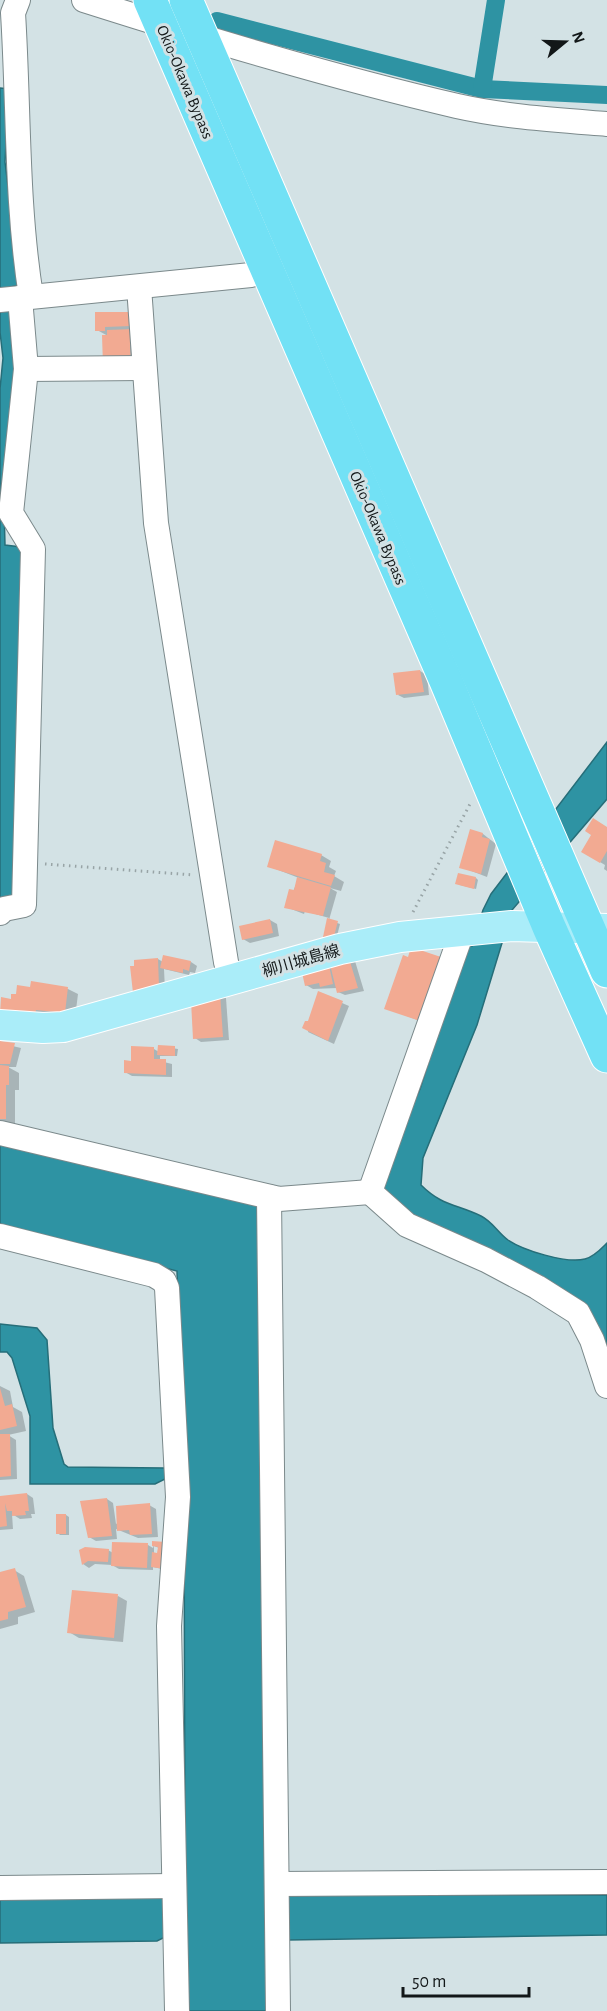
<svg xmlns="http://www.w3.org/2000/svg" width="607" height="2011" viewBox="0 0 607 2011" font-family="'Alegreya Sans','Noto Sans JP',sans-serif">
	<rect width="100%" height="100%" fill="#d3e2e5"/>
	<g fill="#2e93a3" stroke="#266e79" stroke-width="1.5">
		<path d="M 0,88 L 9,89 L 5,162 L 20,285 L 10,287 L 20,364 L 4,507 L 5,545 L 21,547 L 25,553 L 15,895 L 0,899 L 0,389 L 3,358 L 0,332 Z"/>
		<path d="M 607,742 L 607,799 L 512,910 L 477,1025 L 423,1158 L 421,1185 C 442,1206 456,1204 481,1216 C 493,1222 498,1233 508,1240 C 523,1250 566,1264 585,1259 C 594,1257 601,1249 607,1243 L 607,1355 L 592,1318 L 410,1217 L 382,1189 L 391,1151 L 420,1089 L 465,947 L 472,946 L 483,910 L 491,894 Z"/>
		<path d="M 0,1143 L 259,1206 L 269,2011 L 188,2011 L 185,1868 L 184,1473 L 177,1271 L 0,1225 Z"/>
		<path d="M 0,1324 L 37,1328 L 47,1340 L 53,1428 L 64,1464 L 68,1467 L 164,1468 L 168,1470 L 167,1478 L 155,1484 L 30,1484 L 30,1416 L 12,1358 L 7,1352 L 0,1352 Z"/>
		<path d="M 288,1895 L 607,1895 L 607,1935 L 288,1940 Z"/>
		<path d="M 162,1897 L 165,1900 L 165,1937 L 157,1941 L 0,1943 L 0,1898 Z"/>
	</g>
	<g fill="#0003" fill-rule="evenodd">
		<path d="M 131,313 L 137,368 L 108,336 L 97,330 Z"/>
		<path d="M 420,671 L 427,675 L 429,695 L 404,698 L 398,695 Z"/>
		<path d="M 607,828 L 607,871 L 604,869 L 605,865 L 583,852 Z"/>
		<path d="M 471,831 L 483,834 L 496,844 L 487,877 L 461,867 Z"/>
		<path d="M 321,855 L 331,861 L 329,867 L 336,871 L 334,876 L 344,882 L 341,891 L 330,888 L 337,892 L 329,920 L 340,924 L 336,940 L 324,936 L 329,918 L 305,911 L 304,914 L 286,907 L 299,878 L 268,866 Z"/>
		<path d="M 476,878 L 478,880 L 476,889 L 460,885 Z"/>
		<path d="M 270,920 L 277,924 L 279,936 L 250,943 L 243,939 Z"/>
		<path d="M 158,959 L 163,962 L 191,962 L 197,966 L 195,973 L 190,972 L 189,975 L 164,969 L 165,990 L 136,967 Z"/>
		<path d="M 443,959 L 433,1026 L 386,1008 Z"/>
		<path d="M 355,961 L 364,991 L 345,995 L 338,992 L 337,988 L 313,989 L 306,985 L 302,969 Z"/>
		<path d="M 32,982 L 68,989 L 78,994 L 75,1018 L 45,1019 L 12,1000 L 31,989 Z"/>
		<path d="M 319,993 L 349,1006 L 334,1044 L 308,1032 Z"/>
		<path d="M 220,994 L 226,998 L 229,1040 L 201,1042 L 195,1038 Z"/>
		<path d="M 0,1043 L 21,1048 L 16,1067 L 8,1067 L 19,1073 L 19,1090 L 15,1090 L 15,1124 L 0,1124 Z"/>
		<path d="M 159,1046 L 178,1049 L 177,1056 L 160,1056 L 160,1061 L 172,1064 L 172,1077 L 132,1076 L 125,1072 L 132,1062 L 154,1049 L 159,1052 Z"/>
		<path d="M 0,1386 L 10,1391 L 13,1407 L 22,1412 L 26,1431 L 8,1435 L 16,1440 L 17,1479 L 0,1480 Z"/>
		<path d="M 27,1494 L 33,1498 L 35,1514 L 31,1514 L 32,1518 L 20,1519 L 12,1514 L 13,1529 L 0,1530 L 0,1497 Z"/>
		<path d="M 107,1499 L 113,1503 L 116,1524 L 149,1505 L 156,1509 L 158,1537 L 138,1538 L 116,1529 L 117,1539 L 96,1541 L 89,1537 Z"/>
		<path d="M 66,1515 L 69,1517 L 69,1535 L 60,1535 L 58,1533 Z"/>
		<path d="M 154,1543 L 166,1544 L 171,1571 L 153,1567 L 153,1570 L 119,1569 L 112,1565 L 95,1564 L 89,1568 L 83,1564 L 80,1551 L 108,1550 L 113,1553 L 148,1545 L 153,1548 ZM 154,1546 L 159,1548 L 159,1554 L 154,1554 Z"/>
		<path d="M 14,1570 L 24,1576 L 35,1612 L 18,1617 L 18,1624 L 0,1629 L 0,1574 Z"/>
		<path d="M 118,1596 L 127,1601 L 123,1642 L 79,1638 L 69,1632 Z"/>
	</g>
	<g fill="none" stroke-linecap="round" stroke-linejoin="round">
		<g stroke="#2e93a3" stroke-width="18">
			<path d="M 217,21 L 482,89 L 607,95"/>
			<path d="M 482,89 L 496,0"/>
		</g>
	</g>
	<g fill="#f2aa92">
		<path d="M 95,312 L 131,312 L 131,326 L 105,327 L 105,331 L 95,331 Z"/>
		<path d="M 133,329 L 134,345 L 130,345 L 131,365 L 103,366 L 102,335 L 107,335 L 107,330 Z"/>
		<path d="M 420,670 L 424,692 L 396,695 L 393,673 Z"/>
		<path d="M 593,818 L 607,827 L 607,851 L 600,863 L 581,852 L 591,835 L 585,831 Z"/>
		<path d="M 470,829 L 483,833 L 482,837 L 490,839 L 481,874 L 459,868 Z"/>
		<path d="M 275,840 L 322,854 L 320,861 L 326,863 L 324,872 L 335,875 L 331,886 L 267,867 Z"/>
		<path d="M 458,873 L 476,877 L 474,889 L 455,884 Z"/>
		<path d="M 297,877 L 331,887 L 323,916 L 284,908 L 289,889 L 294,890 Z"/>
		<path d="M 327,918 L 338,921 L 333,940 L 323,937 Z"/>
		<path d="M 270,919 L 273,933 L 242,940 L 239,926 Z"/>
		<path d="M 411,947 L 444,958 L 423,1022 L 384,1009 L 403,955 L 408,957 Z"/>
		<path d="M 163,955 L 191,961 L 189,971 L 183,969 L 183,973 L 160,968 Z"/>
		<path d="M 348,955 L 358,988 L 337,993 L 329,960 Z"/>
		<path d="M 158,958 L 159,987 L 133,993 L 130,966 L 134,966 L 134,960 Z"/>
		<path d="M 328,961 L 333,984 L 320,987 L 319,983 L 305,986 L 301,968 Z"/>
		<path d="M 31,981 L 68,987 L 65,1013 L 36,1010 L 35,1015 L 0,1014 L 1,997 L 11,999 L 11,994 L 16,994 L 17,985 L 30,987 Z"/>
		<path d="M 318,991 L 343,1001 L 328,1041 L 302,1028 L 305,1021 L 308,1021 Z"/>
		<path d="M 220,993 L 223,1037 L 193,1039 L 191,1001 Z"/>
		<path d="M 0,1041 L 15,1043 L 10,1064 L 0,1064 Z"/>
		<path d="M 158,1045 L 175,1046 L 175,1056 L 157,1055 Z"/>
		<path d="M 131,1046 L 154,1047 L 154,1059 L 166,1059 L 166,1075 L 124,1073 L 124,1060 L 131,1061 Z"/>
		<path d="M 0,1065 L 9,1066 L 9,1085 L 6,1085 L 6,1119 L 0,1119 Z"/>
		<path d="M 0,1388 L 5,1406 L 12,1404 L 17,1426 L 0,1430 Z"/>
		<path d="M 0,1434 L 10,1434 L 11,1476 L 0,1477 Z"/>
		<path d="M 27,1493 L 29,1511 L 25,1511 L 26,1515 L 12,1516 L 12,1511 L 7,1511 L 5,1503 L 7,1526 L 0,1527 L 0,1496 Z"/>
		<path d="M 107,1498 L 112,1536 L 88,1538 L 80,1501 Z"/>
		<path d="M 150,1503 L 152,1534 L 130,1535 L 129,1530 L 117,1531 L 116,1506 Z"/>
		<rect x="56" y="1514" width="10" height="20"/>
		<path d="M 152,1541 L 166,1542 L 165,1569 L 151,1567 L 152,1552 L 157,1553 L 158,1547 L 152,1546 Z"/>
		<path d="M 112,1542 L 148,1543 L 147,1568 L 111,1566 Z"/>
		<path d="M 85,1547 L 109,1549 L 108,1562 L 88,1561 L 82,1565 L 79,1550 Z"/>
		<path d="M 15,1568 L 26,1607 L 8,1612 L 8,1619 L 0,1621 L 0,1572 Z"/>
		<path d="M 72,1590 L 118,1594 L 114,1638 L 67,1633 Z"/>
	</g>
	<g fill="none" stroke-linecap="round" stroke-linejoin="round">
		<defs>
			<g id="minor">
				<path d="M 18,0 L 13,13 C 19,108 16,202 31,296"/>
				<path d="M 84,0 C 207,39 332,77 457,106 C 506,117 557,120 607,124"/>
				<path d="M 139,287 L 156,523 L 226,962 L 231,980"/>
				<path d="M 0,300 L 251,275 L 283,266"/>
				<path d="M 26,369 L 143,368"/>
				<path d="M 0,913 L 4,909 L 24,905 L 33,549 L 11,513 L 26,369 L 20,298"/>
				<path d="M 462,932 L 370,1192 L 407,1225 L 486,1260 L 537,1287 L 578,1313 L 592,1340 L 607,1386"/>
				<path d="M 0,1133 L 279,1199 L 370,1192"/>
				<path d="M 269,1197 L 278,2011"/>
				<path d="M 0,1236 L 154,1275 L 164,1281 L 167,1288 L 178,1497 L 169,1626 L 177,2011"/>
				<path d="M 277,1884 L 607,1882"/>
				<path d="M 0,1888 L 173,1886"/>
			</g>
			<path id="major" d="M 0,1025 L 43,1028 L 63,1027 L 340,949 L 400,937 L 512,926 L 607,929"/>
			<g id="highway">
				<path d="M 150,0 L 446,681 L 549,927 L 607,1056"/>
				<path d="M 186,0 L 607,971"/>
			</g>
		</defs>
		<use href="#minor" stroke="#7b898b" stroke-width="26"/>
		<use href="#major" stroke="#fff" stroke-width="32"/>
		<use href="#highway" stroke="#fff" stroke-width="35"/>
		<g stroke="#98a4a6" stroke-width="3" stroke-dasharray="1.5 4.5" stroke-linecap="butt">
			<path d="M 45,864 L 194,875"/>
			<path d="M 413,912 L 470,804"/>
		</g>
		<use href="#minor" stroke="#fff" stroke-width="24"/>
		<use href="#major" stroke="#aaedf9" stroke-width="30"/>
		<use href="#highway" stroke="#72e1f5" stroke-width="33"/>
	</g>
	<g text-anchor="middle" dominant-baseline="central" stroke-width="6" stroke-linejoin="round" paint-order="stroke">
		<g font-size="16" fill="#121718" stroke="#d3e2e5">
			<text transform="translate(185 82) rotate(67)">Okio-Okawa Bypass</text>
			<text transform="translate(378 528) rotate(67)">Okio-Okawa Bypass</text>
			<text transform="translate(301 961) rotate(-16)">柳川城島線</text>
		</g>
	</g>
	<g transform="translate(565 42) rotate(71)" stroke="#d3e2e5" stroke-width="4.5" paint-order="stroke">
	<path d="M0-4.5L10 22L0 15L-10 22Z" fill="#121718"/>
	<text y="-9" font-size="16" font-weight="bold" text-anchor="middle" fill="#121718">N</text>
	</g>
	<path d="M403 1987v9h126v-9" fill="none" stroke="#121718" stroke-width="3"/>
	<text x="412" y="1987" font-size="18" fill="#121718" stroke="#d3e2e5" stroke-width="4.5" paint-order="stroke">50 m</text>
</svg>
